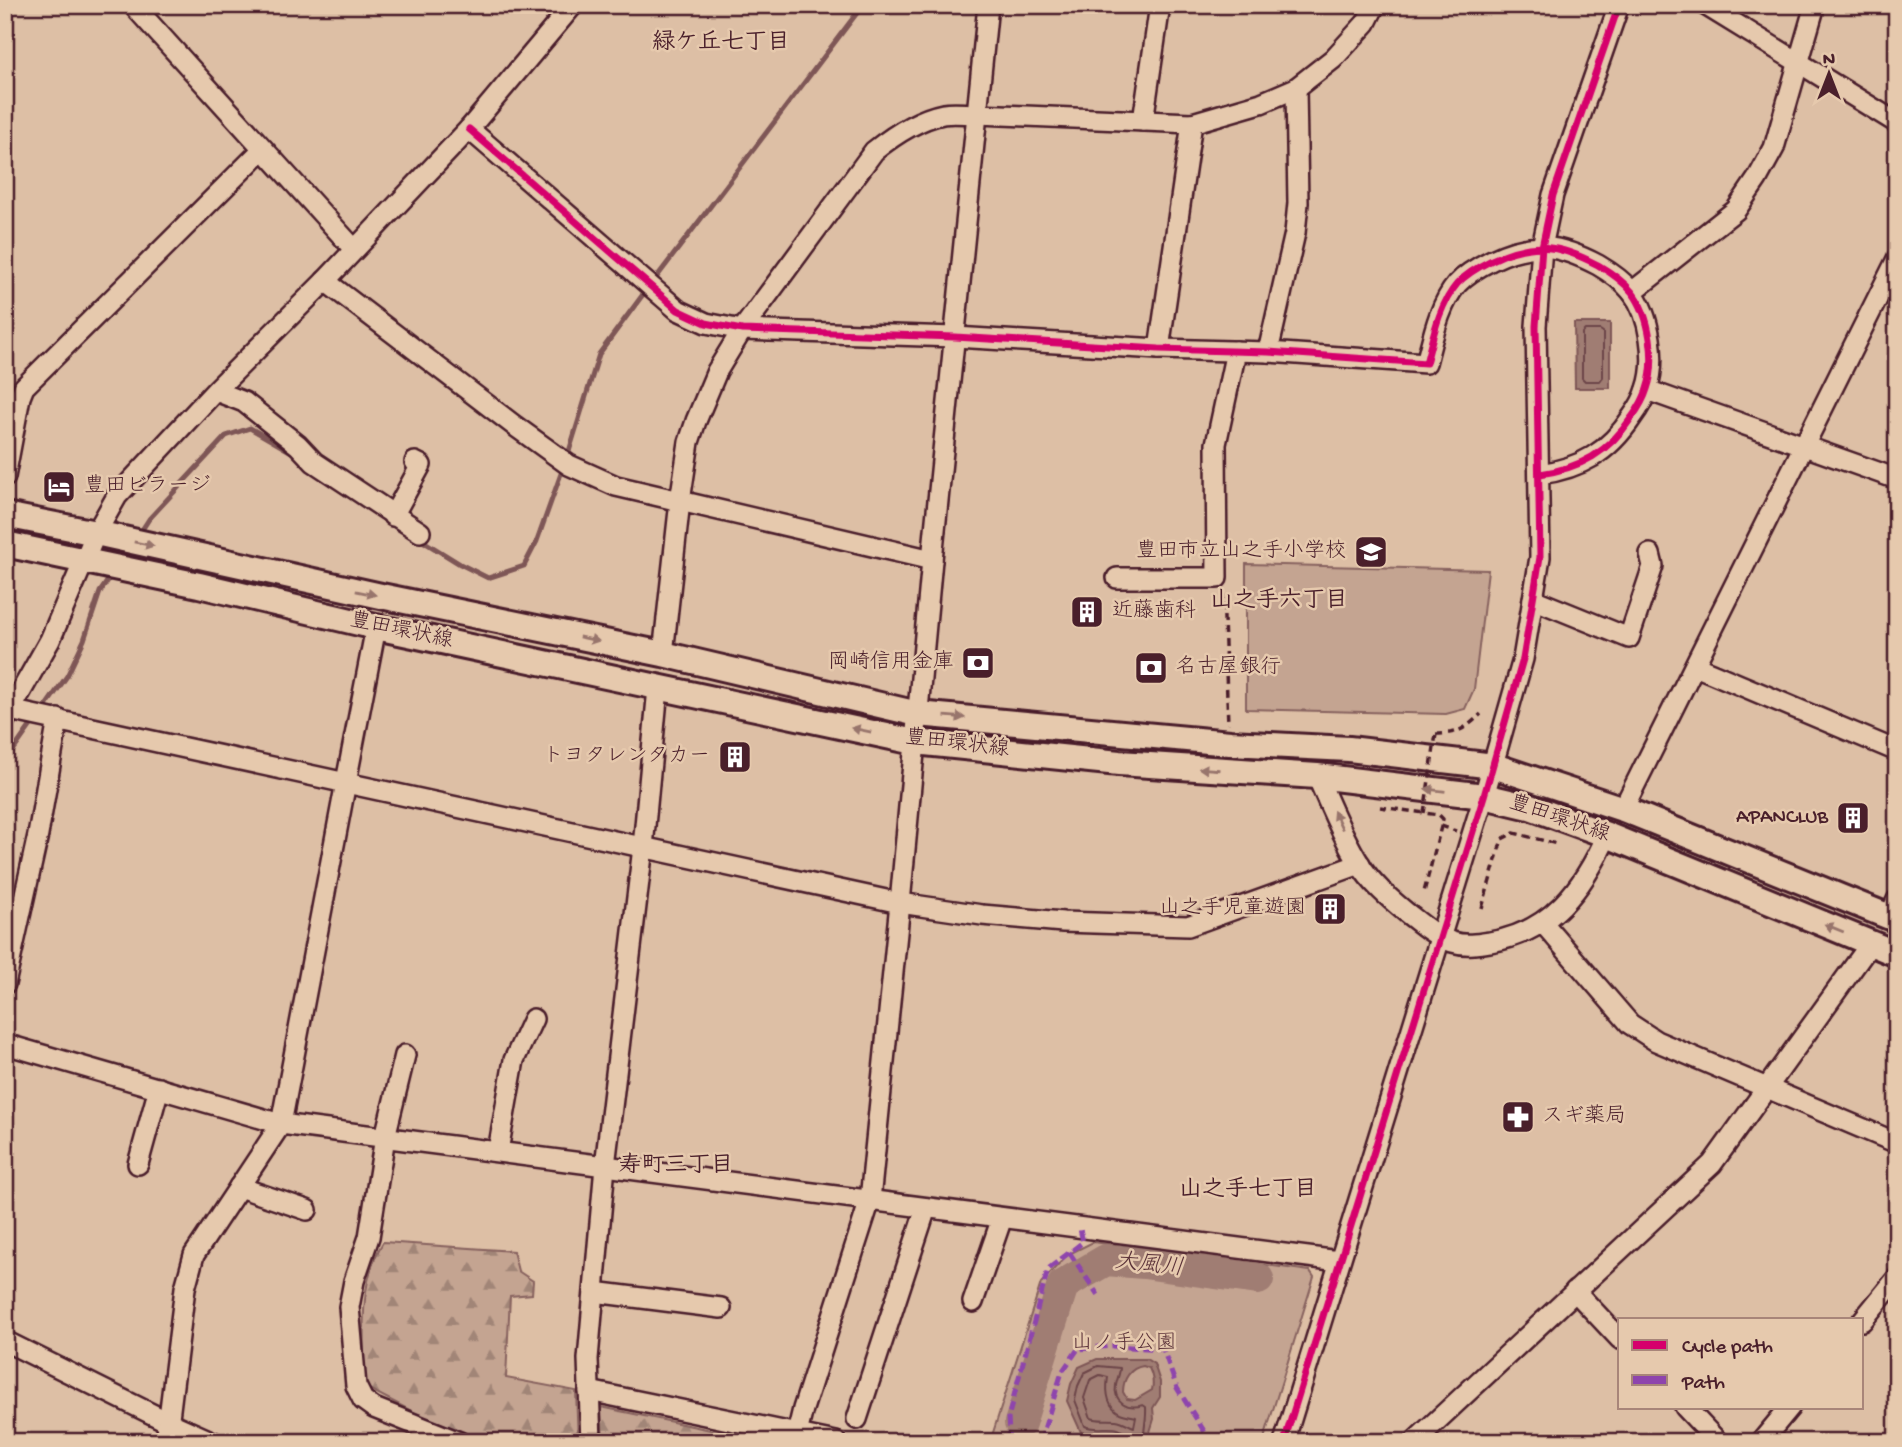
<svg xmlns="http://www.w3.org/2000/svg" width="1902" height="1447" viewBox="0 0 1902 1447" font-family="'Gochi Hand','Klee One',sans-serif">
	<defs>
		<pattern id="forest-firs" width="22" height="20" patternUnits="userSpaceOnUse" patternTransform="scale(1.75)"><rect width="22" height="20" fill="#c4a491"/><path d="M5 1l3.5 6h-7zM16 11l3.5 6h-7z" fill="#a18577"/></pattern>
	</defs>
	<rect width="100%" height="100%" fill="#ddbfa5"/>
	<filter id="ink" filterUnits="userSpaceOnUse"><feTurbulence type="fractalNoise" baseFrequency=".0143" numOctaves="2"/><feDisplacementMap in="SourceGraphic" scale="14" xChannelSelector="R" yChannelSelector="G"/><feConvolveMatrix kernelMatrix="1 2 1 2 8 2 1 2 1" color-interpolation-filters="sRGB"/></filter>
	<g filter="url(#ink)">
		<g fill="url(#forest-firs)" stroke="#87625e" stroke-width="2">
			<path d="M 383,1242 L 513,1251 L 518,1271 L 533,1281 L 532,1294 L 510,1296 L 506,1378 L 576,1391 L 578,1442 L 476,1442 L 464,1432 L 419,1415 L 365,1387 C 364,1339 357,1285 383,1242 Z"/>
			<path d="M 601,1407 L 768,1442 L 603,1442 Z"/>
		</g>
		<g fill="#c4a491" stroke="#87625e" stroke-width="2">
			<path d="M 1246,564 L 1488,570 L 1474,689 L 1465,709 L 1446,714 L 1246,709 Z"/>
			<path d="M 1093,1242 L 1310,1271 L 1314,1277 L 1263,1442 L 990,1442 L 1041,1283 L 1067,1255 Z"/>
		</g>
		<g fill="#a07d73" stroke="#7e5756" stroke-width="2" fill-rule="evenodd">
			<path d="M 1574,323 L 1610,323 L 1610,388 L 1575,388 Z"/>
			<path d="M 1097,1359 L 1146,1359 L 1154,1364 L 1160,1382 L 1160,1397 L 1153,1408 L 1154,1419 L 1150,1432 L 1150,1442 L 1123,1442 C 1113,1431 1105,1438 1093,1437 C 1089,1436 1085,1434 1081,1432 L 1067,1401 L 1071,1384 L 1079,1367 ZM 1143,1366 L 1149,1368 C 1153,1376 1154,1382 1152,1390 L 1135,1400 L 1127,1399 L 1123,1392 C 1123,1379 1130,1368 1143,1366 Z"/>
		</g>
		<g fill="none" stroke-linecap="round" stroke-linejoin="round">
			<g stroke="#6c4548" stroke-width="2">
				<path d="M 1585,330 L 1600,330 L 1603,332 L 1603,377 L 1600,381 L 1585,381 L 1582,378 L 1582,333 Z"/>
				<path d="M 1100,1375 L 1108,1377 C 1106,1390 1106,1406 1120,1413 C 1125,1415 1132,1416 1136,1417 L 1134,1427 C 1129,1425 1123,1421 1116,1420 C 1107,1419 1099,1421 1091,1418 L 1084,1398 L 1090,1380 Z"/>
				<path d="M 1128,1442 C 1124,1419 1101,1433 1085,1426 L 1075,1400 L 1078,1386 L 1084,1373 L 1098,1366 L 1120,1368 C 1120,1373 1117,1379 1116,1385 C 1113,1402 1128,1410 1143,1405 L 1146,1407 C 1147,1419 1143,1430 1144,1442"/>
			</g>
			<g stroke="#7e5756" stroke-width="5">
				<path d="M 653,282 L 863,5"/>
				<path d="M 567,458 L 599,354 L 647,289"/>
				<path d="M 138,536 L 149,519 L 226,436 L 250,428 L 295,454"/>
				<path d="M 418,538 L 460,564 L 488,578 L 524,566 L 537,541 L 563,468"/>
				<path d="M 41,713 L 67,676 L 84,640 L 100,592 L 113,573"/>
				<path d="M 5,762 L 34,721"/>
			</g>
			<path stroke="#a07d73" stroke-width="32" d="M 1020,1423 L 1063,1285 L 1106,1260 L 1144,1263 L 1258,1279"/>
			<defs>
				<g id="minor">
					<path d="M 133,5 L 354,249"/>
					<path d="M 1705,5 L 1897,123"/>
					<path d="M 1143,121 L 1160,5"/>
					<path d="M 469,129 L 678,310 L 706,323 L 742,330 L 955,337 L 1159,349 L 1268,352 L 1426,363 C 1433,337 1439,305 1457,284 C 1466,274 1480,266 1492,260 C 1533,240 1560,245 1598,265 C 1610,272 1623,281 1632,292 C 1650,315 1657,361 1647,389 C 1644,399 1638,409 1632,417 C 1608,453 1581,468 1540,474"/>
					<path d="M 325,281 L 515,426 L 569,465 L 616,486 L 680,501 L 689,442 L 696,421 L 717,371 L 742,330 L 874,151 C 894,135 918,119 943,114 C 954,112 966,114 977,114 L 1192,123 L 1261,103 L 1296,88 L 1333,59 L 1366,23 L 1375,5"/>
					<path d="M 1632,292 L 1736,210 L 1757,179 L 1774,148 L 1815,5"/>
					<path d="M 1159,349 L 1192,123"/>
					<path d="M 1268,352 L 1295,233 L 1298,203 L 1296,88"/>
					<path d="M 1647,390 L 1897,479"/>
					<path d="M 216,391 L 244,402 L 298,445 L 314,462 L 420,532"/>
					<path d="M 5,477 L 20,397 L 24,387 L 263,149"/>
					<path d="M 393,516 L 421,465 L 415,462"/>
					<path d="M 1117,578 L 1217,578 L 1216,444 L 1236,351"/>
					<path d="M 1533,599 L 1629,638 L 1653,566 L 1650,554"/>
					<path d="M 663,654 L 680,501 L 932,560"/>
					<path d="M 1695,666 L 1897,751"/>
					<path d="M 5,709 L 900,903 L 982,915 L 1063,922 L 1188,926 L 1360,864"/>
					<path d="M 6,718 L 50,640 L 96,533 L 117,496 L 217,389 L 325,281 L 469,129 L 573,5"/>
					<path d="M 1317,776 C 1330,805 1342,836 1359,863 C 1371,883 1390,899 1407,913 C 1421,924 1436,937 1452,942 C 1465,946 1477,944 1490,942 C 1550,933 1584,888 1607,835"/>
					<path d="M 1623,809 L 1897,259"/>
					<path d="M 1889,917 L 1897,900"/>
					<path d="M 1543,923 L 1630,1024 L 1656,1041 L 1897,1143"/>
					<path d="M 5,984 L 38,835 L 58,719"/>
					<path d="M 5,1044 L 281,1124 L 1339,1261"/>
					<path d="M 405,1055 L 385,1137 L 369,1237 L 354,1281 L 349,1307 L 356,1386 L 363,1400 L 374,1408 L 459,1442"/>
					<path d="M 498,1151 L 514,1060 L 533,1019"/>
					<path d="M 138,1164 L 159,1088"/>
					<path d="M 239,1187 L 307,1210"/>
					<path d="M 1575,1291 L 1620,1339"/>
					<path d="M 594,1292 L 721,1308"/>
					<path d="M 973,1302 L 1002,1218"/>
					<path d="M 1862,1321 L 1897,1278"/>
					<path d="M 5,1341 L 168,1422 L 213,1442"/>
					<path d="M 589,1391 L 836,1442"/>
					<path d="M 1685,1407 L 1718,1442"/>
					<path d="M 857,1419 L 926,1208"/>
					<path d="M 166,1442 L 185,1288 L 194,1255 L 281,1124 L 346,782 L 376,627"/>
					<path d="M 591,1442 L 588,1359 L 605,1166 L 643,847 L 658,688"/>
					<path d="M 795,1442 L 803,1409 L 870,1200 L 900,903 L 932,560 L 988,5"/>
					<path d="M 1284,1442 L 1484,796 L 1523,659 L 1540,557 L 1536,326 L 1542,247 L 1553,195 L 1619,5"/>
					<path d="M 1414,1442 L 1712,1164 L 1871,943"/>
					<path d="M 1761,1442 L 1790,1407"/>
				</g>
				<g id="major">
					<path d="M 5,515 L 96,533 L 381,596 L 663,654 L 918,714 L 1230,743 L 1349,749 L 1494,766 L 1623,809 L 1897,920"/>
					<path d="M 5,544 L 199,585 L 376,627 L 915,742 L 1119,763 L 1317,776 L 1484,796 L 1530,807 L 1607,835 L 1897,954"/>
				</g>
			</defs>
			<use href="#minor" stroke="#4a1f2b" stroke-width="24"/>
			<use href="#major" stroke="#4a1f2b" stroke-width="30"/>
			<g stroke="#4a1f2b" stroke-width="3.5" stroke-dasharray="7 5" stroke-linecap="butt">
				<path d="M 1223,592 L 1228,724"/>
				<path d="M 1436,734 C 1458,734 1465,729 1481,714"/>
				<path d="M 1380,807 L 1439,815 L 1443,819 L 1424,892"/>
				<path d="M 1441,826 L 1456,831"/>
				<path d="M 1482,908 L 1502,839 L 1514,833 L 1557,844"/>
			</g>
			<use href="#minor" stroke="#e6c9ad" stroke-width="19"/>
			<use href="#major" stroke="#e6c9ad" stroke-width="24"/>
			<path stroke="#4a1f2b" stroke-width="3.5" stroke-dasharray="7 5" stroke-linecap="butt" d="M 1424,813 L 1436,734"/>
			<g stroke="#8e44ad" stroke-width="5" stroke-dasharray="10 5" stroke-linecap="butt">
				<path d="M 1069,1252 L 1098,1295"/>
				<path d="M 1006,1442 L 1009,1432 L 1008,1418 L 1048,1269 L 1083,1242 L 1080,1229"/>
				<path d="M 1040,1442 L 1062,1372 L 1078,1349 L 1112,1346 L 1163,1349 L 1177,1388 L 1211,1442"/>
			</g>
			<defs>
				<g id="cycleway">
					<path d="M 469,129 L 678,310 L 706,323 L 742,330 L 955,337 L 1159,349 L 1268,352 L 1426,363 C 1433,337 1439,305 1457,284 C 1466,274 1480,266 1492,260 C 1533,240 1560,245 1598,265 C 1610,272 1623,281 1632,292 C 1650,315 1657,361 1647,389 C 1644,399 1638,409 1632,417 C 1608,453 1581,468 1540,474"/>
					<path d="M 1284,1442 L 1484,796 L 1523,659 L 1540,557 L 1536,326 L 1542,247 L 1553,195 L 1619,5"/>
				</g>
			</defs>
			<use href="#cycleway" stroke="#e6c9ad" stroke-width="11"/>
			<use href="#cycleway" stroke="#d6006c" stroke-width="7"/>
		</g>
		<defs><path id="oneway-solid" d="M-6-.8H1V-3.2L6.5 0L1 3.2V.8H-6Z" transform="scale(1.75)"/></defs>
		<g fill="#98746c">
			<use href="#oneway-solid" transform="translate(144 544) rotate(12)"/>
			<use href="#oneway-solid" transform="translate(366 593) rotate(12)"/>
			<use href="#oneway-solid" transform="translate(589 639) rotate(12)"/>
			<use href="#oneway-solid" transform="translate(955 717) rotate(5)"/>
			<use href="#oneway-solid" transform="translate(861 730) rotate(-168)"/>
			<use href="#oneway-solid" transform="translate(1209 769) rotate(-176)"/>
			<use href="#oneway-solid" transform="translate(1435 790) rotate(-173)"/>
			<use href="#oneway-solid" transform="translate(1338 820) rotate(-115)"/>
			<use href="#oneway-solid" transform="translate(1834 928) rotate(-158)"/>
		</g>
	</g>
	<defs>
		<symbol id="hotel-square" viewBox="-11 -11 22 22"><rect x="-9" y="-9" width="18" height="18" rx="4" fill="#4a1f2b" stroke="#e6c9ad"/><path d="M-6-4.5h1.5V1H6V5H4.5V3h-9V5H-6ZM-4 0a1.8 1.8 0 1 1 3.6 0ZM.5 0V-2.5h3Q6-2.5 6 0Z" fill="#fff"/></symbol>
		<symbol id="school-square" viewBox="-11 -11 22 22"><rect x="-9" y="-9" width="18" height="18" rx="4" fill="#4a1f2b" stroke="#e6c9ad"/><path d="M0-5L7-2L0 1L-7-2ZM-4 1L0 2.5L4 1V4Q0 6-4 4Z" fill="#fff"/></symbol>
		<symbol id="building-square" viewBox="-11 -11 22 22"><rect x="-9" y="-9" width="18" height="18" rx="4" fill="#4a1f2b" stroke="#e6c9ad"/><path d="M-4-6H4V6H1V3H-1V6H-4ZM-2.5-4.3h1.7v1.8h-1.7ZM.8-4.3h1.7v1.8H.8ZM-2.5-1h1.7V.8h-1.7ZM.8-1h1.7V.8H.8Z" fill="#fff"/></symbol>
		<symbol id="bank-square" viewBox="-11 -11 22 22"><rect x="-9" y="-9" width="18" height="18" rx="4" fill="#4a1f2b" stroke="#e6c9ad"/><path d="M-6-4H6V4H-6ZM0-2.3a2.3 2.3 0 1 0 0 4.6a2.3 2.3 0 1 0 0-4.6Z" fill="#fff"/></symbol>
		<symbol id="pharmacy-square" viewBox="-11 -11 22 22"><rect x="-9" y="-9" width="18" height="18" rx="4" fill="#4a1f2b" stroke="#e6c9ad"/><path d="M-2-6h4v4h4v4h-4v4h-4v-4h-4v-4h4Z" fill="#fff"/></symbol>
	</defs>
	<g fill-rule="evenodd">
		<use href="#hotel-square" x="40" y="468" width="38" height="38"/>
		<use href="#school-square" x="1352" y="533" width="38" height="38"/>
		<use href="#building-square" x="1068" y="593" width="38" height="38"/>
		<use href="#bank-square" x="959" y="644" width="38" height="38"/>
		<use href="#bank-square" x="1132" y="649" width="38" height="38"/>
		<use href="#building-square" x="716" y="738" width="38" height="38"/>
		<use href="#building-square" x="1834" y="799" width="38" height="38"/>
		<use href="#building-square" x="1311" y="890" width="38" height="38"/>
		<use href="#pharmacy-square" x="1499" y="1098" width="38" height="38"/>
	</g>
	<g text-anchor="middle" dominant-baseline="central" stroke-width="5" stroke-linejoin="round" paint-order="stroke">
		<g font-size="21" fill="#4a1f2b" stroke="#e6c9ad" text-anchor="end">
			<text x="84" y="487" text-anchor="start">豊田ビラージ</text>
			<text x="1346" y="552">豊田市立山之手小学校</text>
			<text x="1112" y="612" text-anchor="start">近藤歯科</text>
			<text x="954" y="663">岡崎信用金庫</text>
			<text x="1176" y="668" text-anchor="start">名古屋銀行</text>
			<text x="710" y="757">トヨタレンタカー</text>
			<text x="1828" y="818">APANCLUB</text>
			<text x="1306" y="909">山之手児童遊園</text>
			<text x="1542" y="1117" text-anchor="start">スギ薬局</text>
		</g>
		<g font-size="21" fill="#4a1f2b" stroke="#e6c9ad">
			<text transform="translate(401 632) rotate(12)">豊田環状線</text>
			<text transform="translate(957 745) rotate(7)">豊田環状線</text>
			<text transform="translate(1559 820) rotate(19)">豊田環状線</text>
		</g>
		<g font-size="21" fill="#5c333a" stroke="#e6c9ad">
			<text x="1124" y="1344">山ノ手公園</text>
		</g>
		<g font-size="23" font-weight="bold" fill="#4a1f2b" stroke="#e6c9ad">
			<text x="721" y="43">緑ケ丘七丁目</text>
			<text x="1279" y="601">山之手六丁目</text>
			<text x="676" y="1166">寿町三丁目</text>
			<text x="1248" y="1190">山之手七丁目</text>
		</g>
		<g font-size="23" font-style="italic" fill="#5b3239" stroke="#e6c9ad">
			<text transform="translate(1149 1266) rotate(6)">大風川</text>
		</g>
	</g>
	<rect width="1902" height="1447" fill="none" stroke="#e6c9ad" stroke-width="28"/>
	<rect x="14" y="14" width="1874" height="1419" fill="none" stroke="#4a1f2b" stroke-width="2.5" filter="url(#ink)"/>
	<rect x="1618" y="1318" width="245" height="91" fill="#e6c9ad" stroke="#a88579" stroke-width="2"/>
	<rect x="1632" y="1340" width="35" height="10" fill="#d6006c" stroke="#a88579" stroke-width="2"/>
	<text x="1682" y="1352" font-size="21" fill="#4a1f2b">Cycle path</text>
	<rect x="1632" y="1375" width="35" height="10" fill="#8e44ad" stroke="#a88579" stroke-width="2"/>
	<text x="1682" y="1388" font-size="21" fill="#4a1f2b">Path</text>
	<g transform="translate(1829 74)" stroke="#e6c9ad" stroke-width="5" paint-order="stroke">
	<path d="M0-5L12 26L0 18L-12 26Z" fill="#4a1f2b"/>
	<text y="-10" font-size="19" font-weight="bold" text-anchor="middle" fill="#4a1f2b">N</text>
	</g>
</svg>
